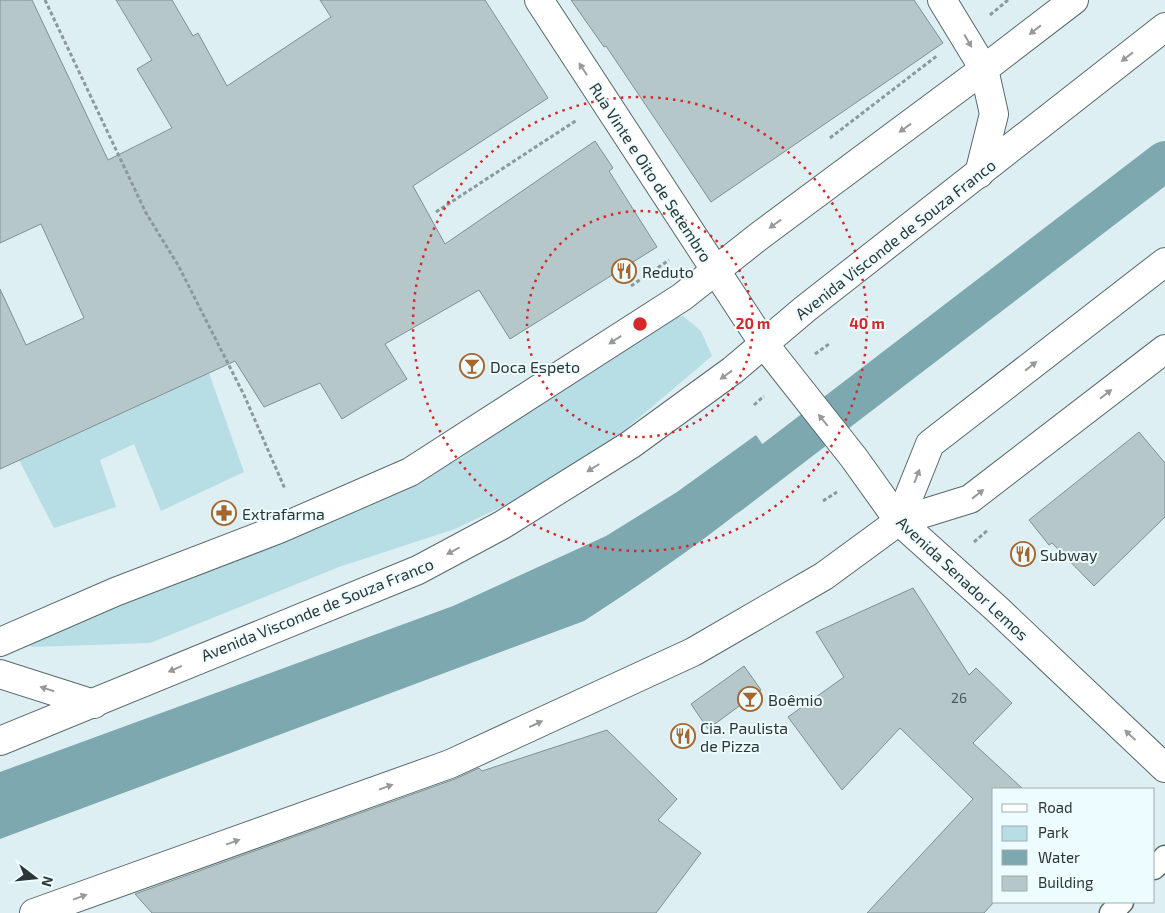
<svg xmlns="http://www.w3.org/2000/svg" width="1165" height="913" viewBox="0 0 1165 913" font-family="'Exo 2',sans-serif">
	<rect width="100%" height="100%" fill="#ddeff2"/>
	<g fill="#b7dee5">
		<path d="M 683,316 L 701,331 L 712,356 L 608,444 L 518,499 L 455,529 L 339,567 L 150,643 L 31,647 L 28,641 L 413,483 L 462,457 L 665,320 Z"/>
		<path d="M 209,373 L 244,472 L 161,511 L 134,444 L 100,460 L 116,507 L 54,528 L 19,460 Z"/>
	</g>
	<path fill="#7da8af" d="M 756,435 L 784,475 C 721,529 654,576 584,621 L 0,839 L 0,772 L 453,606 L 606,536 L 677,492 Z"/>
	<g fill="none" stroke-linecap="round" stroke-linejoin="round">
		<path stroke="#7da8af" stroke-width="40" d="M 730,494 L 1165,161"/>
	</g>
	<g fill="#b5c7c9" stroke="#809093">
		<path d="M 0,0 L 32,0 L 108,160 L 172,128 L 137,69 L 152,60 L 116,0 L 172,0 L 193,36 L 198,33 L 227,86 L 331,17 L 320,0 L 485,0 L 548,98 L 413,186 L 445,244 L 595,141 L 613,168 L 609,171 L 657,247 L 510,339 L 479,290 L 385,344 L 407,379 L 342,419 L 320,383 L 264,407 L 235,361 L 0,469 L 0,289 L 26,345 L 84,318 L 41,224 L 0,243 Z"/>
		<path d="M 571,0 L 914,0 L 943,43 L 711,202 L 606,46 L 604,47 Z"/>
		<path d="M 1139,432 L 1165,463 L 1165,517 L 1094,586 L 1052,543 L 1049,545 L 1029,520 Z"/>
		<path d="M 913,588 L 969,675 L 976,668 L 1012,703 L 973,743 L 1023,789 L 994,789 L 994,902 L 984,913 L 867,913 L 973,799 L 900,728 L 842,790 L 788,717 L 844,677 L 816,632 Z"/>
		<path d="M 744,666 L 761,690 L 708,729 L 691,704 Z"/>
		<path d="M 607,730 L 677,799 L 658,820 L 701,853 L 656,913 L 152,913 L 135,894 L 455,779 L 479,768 L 482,771 Z"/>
	</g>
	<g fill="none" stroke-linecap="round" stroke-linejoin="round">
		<defs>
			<g id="service">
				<path d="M 1154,868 L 1165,857"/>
				<path d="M 1111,913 L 1122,902"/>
			</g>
			<g id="minor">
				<path d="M 539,0 L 716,271"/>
				<path d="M 942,0 L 984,69 L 994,114 L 979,174"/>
			</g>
			<path id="tertiary" d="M 716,271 L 764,344"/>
			<g id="secondary">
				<path d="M 764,344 L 854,458 L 899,521 L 998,610 L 1165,768"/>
				<path d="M 899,521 L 930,444 L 1165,262"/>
				<path d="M 0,642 L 115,592 L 279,529 L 410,472 L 682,297 L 758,237 L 984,69 L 1074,0"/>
				<path d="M 0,674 L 94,704"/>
				<path d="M 0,741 L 418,570 L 502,525 L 630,445 L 733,370 L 805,309 L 1165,27"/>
				<path d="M 34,913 L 450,764 L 693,652 L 824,576 L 899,521 L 970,499 L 1165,349"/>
			</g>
		</defs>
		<use href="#service" stroke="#59696b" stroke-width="25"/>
		<use href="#minor" stroke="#59696b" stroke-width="30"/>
		<use href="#tertiary" stroke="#59696b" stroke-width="30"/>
		<use href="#secondary" stroke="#59696b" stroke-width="30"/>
		<g stroke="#8c999b" stroke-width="3" stroke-dasharray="4 2.5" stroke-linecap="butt">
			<path d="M 45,0 L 146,213 L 178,265 L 244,395 L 285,489"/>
			<path d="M 990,15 L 1008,0"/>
			<path d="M 830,138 L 938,55"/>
			<path d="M 436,212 L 577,120"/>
			<path d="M 631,286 L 669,260"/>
			<path d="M 815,354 L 829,344"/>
			<path d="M 754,405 L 764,396"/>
			<path d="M 823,501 L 837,492"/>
			<path d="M 974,542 L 988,530"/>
		</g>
		<use href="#service" stroke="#fff" stroke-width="22"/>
		<use href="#minor" stroke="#fff" stroke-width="28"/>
		<use href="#tertiary" stroke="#fff" stroke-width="28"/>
		<use href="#secondary" stroke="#fff" stroke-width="28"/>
	</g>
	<defs><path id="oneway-solid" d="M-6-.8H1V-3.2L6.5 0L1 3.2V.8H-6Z" transform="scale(1.25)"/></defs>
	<g fill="#969a9a">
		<use href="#oneway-solid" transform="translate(1035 30) rotate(142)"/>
		<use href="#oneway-solid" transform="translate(968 41) rotate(60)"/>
		<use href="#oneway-solid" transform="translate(1127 57) rotate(142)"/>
		<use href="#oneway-solid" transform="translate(583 69) rotate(-123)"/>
		<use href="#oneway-solid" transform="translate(905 128) rotate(144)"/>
		<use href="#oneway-solid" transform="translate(775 224) rotate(144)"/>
		<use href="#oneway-solid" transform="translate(615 340) rotate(147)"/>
		<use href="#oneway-solid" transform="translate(1031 366) rotate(-38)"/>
		<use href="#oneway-solid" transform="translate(726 375) rotate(144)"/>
		<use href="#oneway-solid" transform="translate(1106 394) rotate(-38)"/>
		<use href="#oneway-solid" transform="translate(823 420) rotate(-129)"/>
		<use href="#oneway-solid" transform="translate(593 468) rotate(148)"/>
		<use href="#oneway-solid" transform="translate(917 476) rotate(-69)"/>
		<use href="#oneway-solid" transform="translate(978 494) rotate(-38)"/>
		<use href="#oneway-solid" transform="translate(453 551) rotate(152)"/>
		<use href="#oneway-solid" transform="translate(175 669) rotate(156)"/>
		<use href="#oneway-solid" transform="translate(47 689) rotate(-162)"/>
		<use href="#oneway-solid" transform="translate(536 724) rotate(-25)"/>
		<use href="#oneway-solid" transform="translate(1130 735) rotate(-137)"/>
		<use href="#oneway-solid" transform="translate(386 787) rotate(-20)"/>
		<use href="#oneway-solid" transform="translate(233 842) rotate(-20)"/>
		<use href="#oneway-solid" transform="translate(80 897) rotate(-20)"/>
	</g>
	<g fill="none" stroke="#d62828" stroke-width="2.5" stroke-dasharray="2.5 5">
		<circle cx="640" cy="324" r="113"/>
		<circle cx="640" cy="324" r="227"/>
	</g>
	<defs>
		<symbol id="restaurant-ring" viewBox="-11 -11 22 22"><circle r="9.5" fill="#edfcfe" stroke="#a5652e" stroke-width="1.5"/><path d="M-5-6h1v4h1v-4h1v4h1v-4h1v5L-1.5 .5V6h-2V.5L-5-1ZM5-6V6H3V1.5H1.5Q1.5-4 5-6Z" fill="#a5652e"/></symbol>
		<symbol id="bar-ring" viewBox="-11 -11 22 22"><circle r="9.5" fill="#edfcfe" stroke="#a5652e" stroke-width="1.5"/><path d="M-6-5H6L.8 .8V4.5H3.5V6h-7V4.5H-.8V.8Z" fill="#a5652e"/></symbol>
		<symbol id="pharmacy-ring" viewBox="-11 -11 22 22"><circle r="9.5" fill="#edfcfe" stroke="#a5652e" stroke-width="1.5"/><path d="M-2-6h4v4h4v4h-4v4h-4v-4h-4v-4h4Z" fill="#a5652e"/></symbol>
	</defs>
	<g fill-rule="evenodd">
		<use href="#restaurant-ring" x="610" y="257" width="28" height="28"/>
		<use href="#bar-ring" x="458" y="352" width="28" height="28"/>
		<use href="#pharmacy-ring" x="210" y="499" width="28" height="28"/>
		<use href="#restaurant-ring" x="1009" y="540" width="28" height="28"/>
		<use href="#bar-ring" x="736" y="685" width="28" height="28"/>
		<use href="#restaurant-ring" x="669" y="722" width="28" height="28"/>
	</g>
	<g text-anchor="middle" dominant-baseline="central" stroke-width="4" stroke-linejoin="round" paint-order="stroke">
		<g font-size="14" fill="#505a5b">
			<text x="959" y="697">26</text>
		</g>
		<g font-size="16" fill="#2e3536" stroke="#edfcfe">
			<text transform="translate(651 172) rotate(57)">Rua Vinte e Oito de Setembro</text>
			<text transform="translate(895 239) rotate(-38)">Avenida Visconde de Souza Franco</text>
			<text transform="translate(963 578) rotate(43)">Avenida Senador Lemos</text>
			<text transform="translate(317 609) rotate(-22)">Avenida Visconde de Souza Franco</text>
		</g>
		<g font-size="16" fill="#2e3536" stroke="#edfcfe" text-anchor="start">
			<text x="642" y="271">Reduto</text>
			<text x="490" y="366">Doca Espeto</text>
			<text x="242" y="513">Extrafarma</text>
			<text x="1040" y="554">Subway</text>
			<text x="768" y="699">Boêmio</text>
			<text x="700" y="727">Cia. Paulista<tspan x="700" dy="18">de Pizza</tspan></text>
		</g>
	</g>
	<circle cx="640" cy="324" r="8" fill="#d62828" stroke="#edfcfe" stroke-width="2.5"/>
	<g font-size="15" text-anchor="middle" font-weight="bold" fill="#d62828" stroke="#edfcfe" stroke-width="4" stroke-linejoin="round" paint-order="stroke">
		<text x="753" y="329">20 m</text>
		<text x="867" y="329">40 m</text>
	</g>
	<rect x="992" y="788" width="162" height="115" fill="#edfcfe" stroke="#a1acae"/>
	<rect x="1002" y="804" width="25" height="8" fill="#ffffff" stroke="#a1acae"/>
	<text x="1038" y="813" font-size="15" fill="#2e3536">Road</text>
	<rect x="1002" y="826" width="25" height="15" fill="#b7dee5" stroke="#a1acae"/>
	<text x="1038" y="838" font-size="15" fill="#2e3536">Park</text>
	<rect x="1002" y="850" width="25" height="15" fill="#7da8af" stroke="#a1acae"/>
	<text x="1038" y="863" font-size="15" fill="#2e3536">Water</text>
	<rect x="1002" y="876" width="25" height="15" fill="#b5c7c9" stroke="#a1acae"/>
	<text x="1038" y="888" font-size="15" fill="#2e3536">Building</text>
	<g transform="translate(35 878) rotate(106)" stroke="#edfcfe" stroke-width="4" paint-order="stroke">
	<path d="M0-4L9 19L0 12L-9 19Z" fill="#2e3536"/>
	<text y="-8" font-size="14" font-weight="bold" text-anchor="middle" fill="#2e3536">N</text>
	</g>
</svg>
